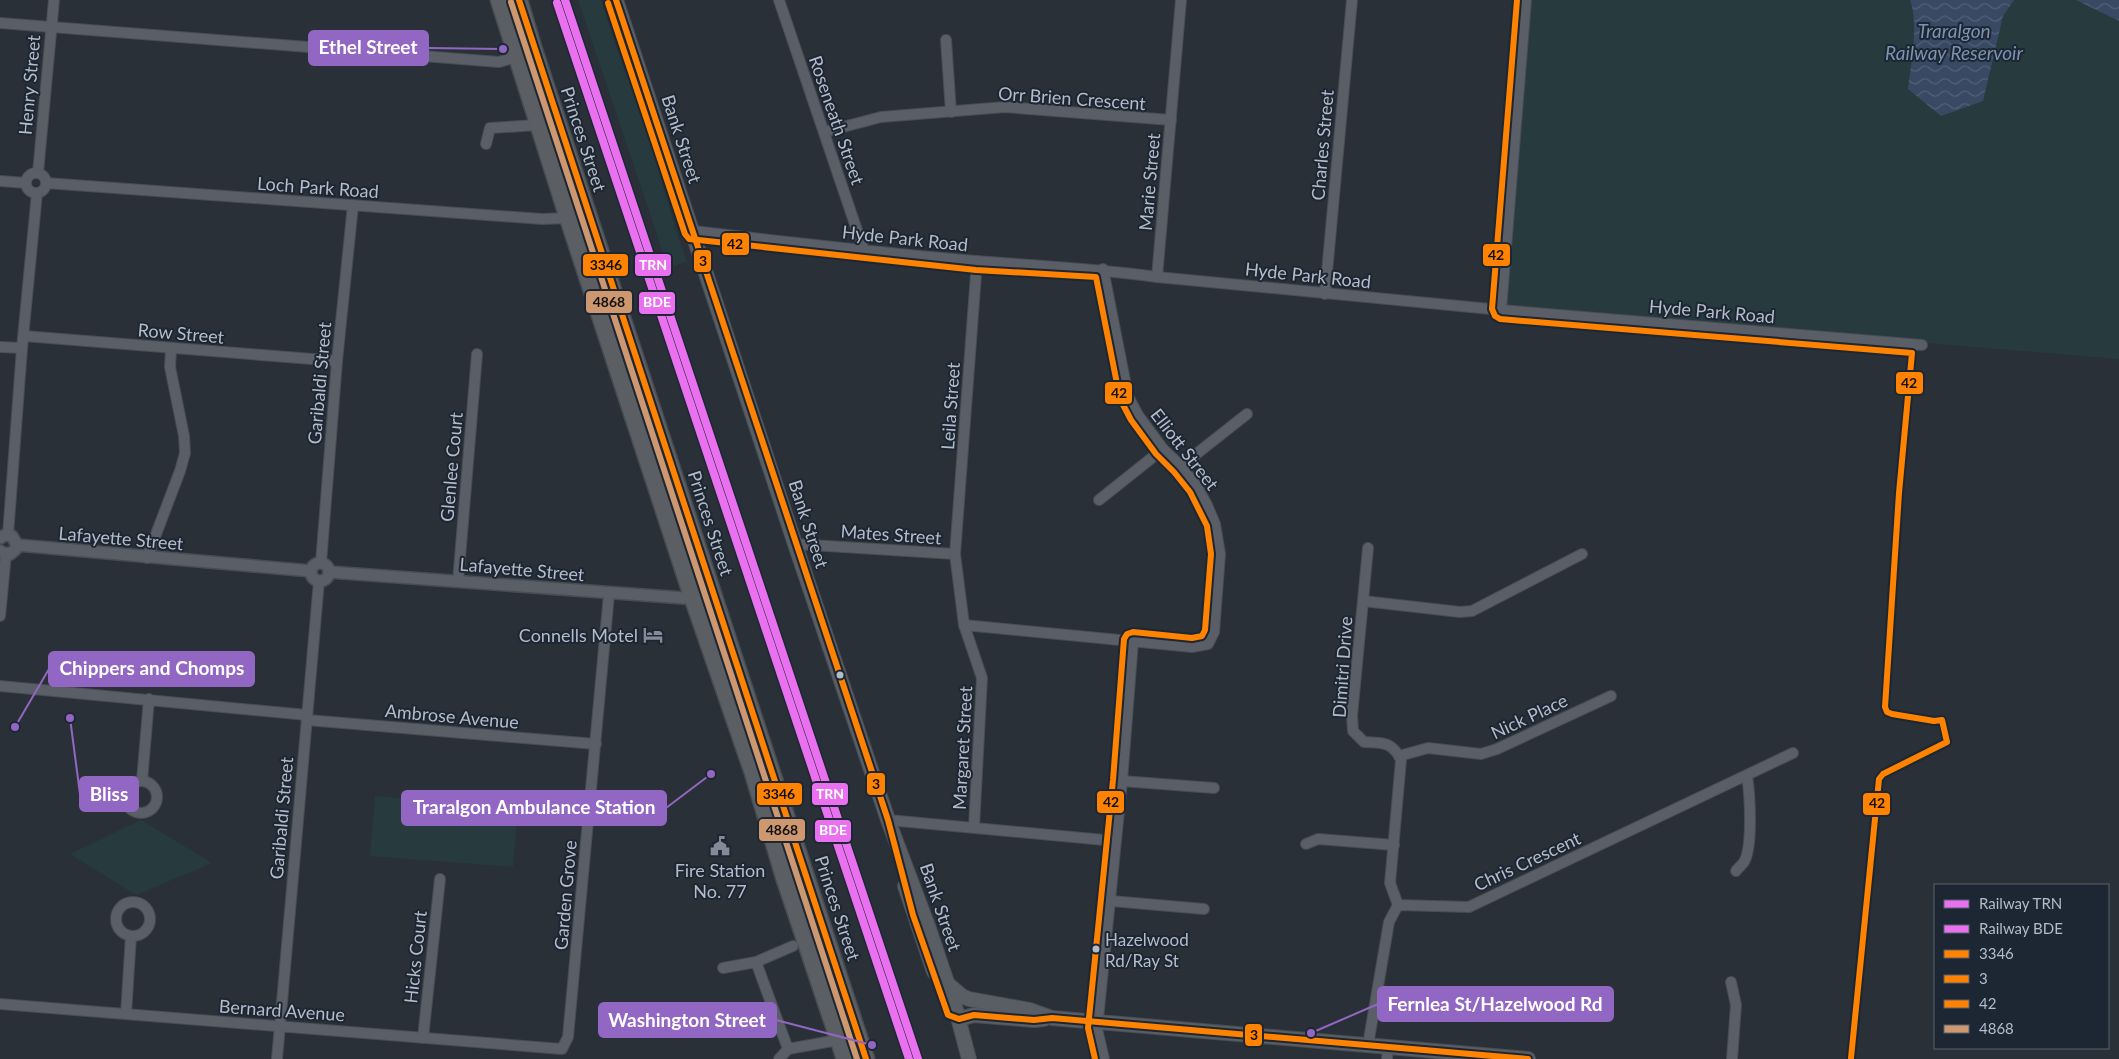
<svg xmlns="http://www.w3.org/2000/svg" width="2119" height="1059" viewBox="0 0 2119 1059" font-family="Lato,sans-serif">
	<defs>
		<pattern id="water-waves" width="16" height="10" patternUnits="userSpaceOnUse" patternTransform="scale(1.25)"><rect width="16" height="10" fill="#384963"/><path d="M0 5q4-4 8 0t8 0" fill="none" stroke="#526178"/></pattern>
	</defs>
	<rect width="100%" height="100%" fill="#2a3038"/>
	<g fill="#273a3e">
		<path d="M 578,0 L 601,0 C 615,49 636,96 651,144 C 663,183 672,223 687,261 L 667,269 L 659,240 Z"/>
		<path d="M 1528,0 L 2119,0 L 2119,359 L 1502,308 Z"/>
		<path d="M 375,796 L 518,807 L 513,867 L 370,856 Z"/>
		<path d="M 141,820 L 212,863 L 136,895 L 70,854 Z"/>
	</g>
	<g fill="url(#water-waves)">
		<path d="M 1910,0 L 2014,0 L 2003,16 L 1983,101 L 1941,116 L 1908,89 C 1911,64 1919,24 1910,0 Z"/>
		<path d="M 2076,0 L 2119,0 L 2119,21 Z"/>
	</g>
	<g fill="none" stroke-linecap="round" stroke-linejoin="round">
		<defs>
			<g id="minor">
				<path d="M 779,0 L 864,251"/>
				<path d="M 0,23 L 499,62 L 516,57"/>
				<path d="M 946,40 L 951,112"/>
				<path d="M 824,132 L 881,117 L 1005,107 L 1171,120"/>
				<path d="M 486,144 L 490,128 L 538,125"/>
				<path d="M 38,173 L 54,0"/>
				<circle cx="36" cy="183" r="10"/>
				<path d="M 0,181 L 26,183"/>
				<path d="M 46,183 L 542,219 L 568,218 L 588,212"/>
				<path d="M 693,231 C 787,242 881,253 976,261 C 1037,266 1097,268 1157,277 L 1501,310 L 1922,345"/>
				<path d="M 1157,277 L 1181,0"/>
				<path d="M 1325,294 L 1352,0"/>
				<path d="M 1501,310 L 1526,0"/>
				<path d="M 24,336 L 337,361"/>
				<path d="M 0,347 L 22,348"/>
				<path d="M 1181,466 L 1247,414"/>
				<path d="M 1099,500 L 1163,449"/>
				<path d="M 8,535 L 22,348 L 37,193"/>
				<path d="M 795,544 L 955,554"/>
				<path d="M 1368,548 L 1352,716 L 1353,731 L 1364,742 C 1382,743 1392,741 1401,760 L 1390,883 L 1398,905"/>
				<path d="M 147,558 L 180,471 L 185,453 L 184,436 L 170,367 L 171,349"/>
				<path d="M 321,563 L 337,361 L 353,205"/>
				<path d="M 458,582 L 477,354"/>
				<path d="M 1363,601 L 1460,612 L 1472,611 L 1582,554"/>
				<path d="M 0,616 L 6,554"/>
				<path d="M 964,625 L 1192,647 L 1208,644 L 1214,632 L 1220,554 L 1215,524 L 1207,505 L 1197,487 L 1181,466 L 1163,449 L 1138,415 L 1128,396 L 1103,269"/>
				<path d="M 0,686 L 307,715"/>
				<path d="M 307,720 L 596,744"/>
				<path d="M 1399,756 L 1428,748 L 1481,754 L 1497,749 L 1611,696"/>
				<path d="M 142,781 L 149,699"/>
				<path d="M 1122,781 L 1214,788"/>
				<circle cx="141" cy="797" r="16"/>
				<path d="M 888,820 L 1115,841"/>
				<path d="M 974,827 L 982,678 L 964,625 L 955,554 L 977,261"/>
				<path d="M 1306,844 L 1318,839 L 1394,845"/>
				<path d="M 1736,871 C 1738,868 1742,865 1744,862 C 1753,846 1750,795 1747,776"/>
				<path d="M 1111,901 L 1204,909"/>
				<circle cx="133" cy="919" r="17"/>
				<path d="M 756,962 L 793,946"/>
				<path d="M 723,968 L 756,962 L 788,1049 L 838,1040"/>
				<path d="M 1731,982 L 1736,1005 L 1732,1059"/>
				<path d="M 0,1004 L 562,1049 L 568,1037 L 609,594"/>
				<path d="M 126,1014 L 131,936"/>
				<path d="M 423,1038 L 440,879"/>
				<path d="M 1368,1045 L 1389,922 L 1398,905 L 1469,907 L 1793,753"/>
				<path d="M 277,1059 L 319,581"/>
				<path d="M 779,1059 L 788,1049"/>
				<path d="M 1104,1059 L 1097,1029 L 1122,781 L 1133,641"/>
				<path d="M 1387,1059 L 1388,1047"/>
			</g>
			<g id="tertiary">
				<path d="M 0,538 L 5,535 L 12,536 L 17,545 L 16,549 L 10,554 L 3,553 L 0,551"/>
				<path d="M 17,545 L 311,571"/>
				<circle cx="320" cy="572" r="9"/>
				<path d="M 329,572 L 684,598 L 712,589"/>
			</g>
			<g id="secondary">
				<path d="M 616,0 L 795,544 L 888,820 L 928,926 L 955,1006 L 969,1059"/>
				<path d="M 905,886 L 934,972"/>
				<path d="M 948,984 L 962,996 L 969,999 L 1030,1010 L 1052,1018 L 1528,1059"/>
				<path d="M 959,1019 L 974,1015 L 1034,1020 L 1044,1019"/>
			</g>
			<g id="trunk">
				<path d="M 499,0 L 568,218 L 692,596 L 753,773 L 784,877 L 845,1059"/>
				<path d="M 519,0 L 533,47 L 866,1059"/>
			</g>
		</defs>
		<use href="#minor" stroke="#484c53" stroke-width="12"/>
		<use href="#tertiary" stroke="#484c53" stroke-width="14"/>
		<use href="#secondary" stroke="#484c53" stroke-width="16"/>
		<use href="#trunk" stroke="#474c53" stroke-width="19"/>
		<use href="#minor" stroke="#5a5e66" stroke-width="10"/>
		<use href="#tertiary" stroke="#5a5e66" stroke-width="11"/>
		<use href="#secondary" stroke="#595d64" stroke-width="14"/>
		<use href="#trunk" stroke="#5b5f64" stroke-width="16"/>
		<defs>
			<path id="bus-1" d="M 519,0 L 866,1059"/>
			<path id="bus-2" d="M 616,0 L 888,820 L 913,915 L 948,1015 L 959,1019 L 974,1015 L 1034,1020 L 1052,1018 L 1528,1059"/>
			<g id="bus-3">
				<path d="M 1517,0 L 1492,309 L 1495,316 L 1500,319 L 1912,353 L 1899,493 L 1885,707 L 1887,712 L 1892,714 L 1934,721 L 1942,720 L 1947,742 L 1883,774 L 1879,779 L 1851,1058"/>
				<path d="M 608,3 L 685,234 L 689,239 L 976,270 L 1096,277 L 1120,399 L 1131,420 L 1156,454 L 1174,472 L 1190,492 L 1207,526 L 1211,554 L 1205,630 L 1202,636 L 1192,638 L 1133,632 L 1127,634 L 1124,639 L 1113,780 L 1088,1028 L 1095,1059"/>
			</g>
			<path id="bus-4" d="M 511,2 L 857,1059"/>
		</defs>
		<use href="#bus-1" stroke="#1d2633" stroke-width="10"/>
		<use href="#bus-2" stroke="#1d2633" stroke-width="10"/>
		<use href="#bus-3" stroke="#1d2633" stroke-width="10"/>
		<use href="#bus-4" stroke="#1d2633" stroke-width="10"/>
		<use href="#bus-1" stroke="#ff8200" stroke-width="6"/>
		<use href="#bus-2" stroke="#ff8200" stroke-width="6"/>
		<use href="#bus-3" stroke="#ff8200" stroke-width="6"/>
		<use href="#bus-4" stroke="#cd976f" stroke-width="6"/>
		<defs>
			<path id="rail-1" d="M 565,0 L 918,1059"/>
			<path id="rail-2" d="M 557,3 L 909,1059"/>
		</defs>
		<use href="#rail-1" stroke="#1d2633" stroke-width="11"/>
		<use href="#rail-2" stroke="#1d2633" stroke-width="11"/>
		<use href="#rail-1" stroke="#e971ef" stroke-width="8"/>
		<use href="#rail-2" stroke="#e971ef" stroke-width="8"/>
	</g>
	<defs>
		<symbol id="hotel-bare" viewBox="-9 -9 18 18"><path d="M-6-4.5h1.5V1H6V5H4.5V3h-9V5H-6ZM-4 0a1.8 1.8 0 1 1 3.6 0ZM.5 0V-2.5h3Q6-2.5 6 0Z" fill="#848b96" stroke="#1d2633" stroke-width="2.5" paint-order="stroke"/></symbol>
		<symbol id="civic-bare" viewBox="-9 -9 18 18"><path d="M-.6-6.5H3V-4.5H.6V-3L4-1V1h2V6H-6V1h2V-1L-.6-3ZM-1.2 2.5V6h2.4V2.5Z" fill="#848b96" stroke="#1d2633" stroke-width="2.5" paint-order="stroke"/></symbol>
	</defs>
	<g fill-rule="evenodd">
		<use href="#hotel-bare" x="639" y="621" width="28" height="28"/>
		<use href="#civic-bare" x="706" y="832" width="28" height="28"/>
	</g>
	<g fill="#b4bcc9" stroke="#1d2633" stroke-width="2">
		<circle cx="840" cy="675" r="4.5"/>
		<circle cx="1096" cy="949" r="4.5"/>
	</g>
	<g text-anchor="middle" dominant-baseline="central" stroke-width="4" stroke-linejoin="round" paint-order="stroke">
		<g font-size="17" fill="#b4bcc9" stroke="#1d2633" text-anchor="start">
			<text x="1105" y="939">Hazelwood<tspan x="1105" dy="21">Rd/Ray St</tspan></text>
		</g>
		<g font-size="18" fill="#b4bcc9" stroke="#1d2633">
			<text transform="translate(29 85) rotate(-85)">Henry Street</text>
			<text transform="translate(1072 98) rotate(4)">Orr Brien Crescent</text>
			<text transform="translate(837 120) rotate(71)">Roseneath Street</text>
			<text transform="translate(584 139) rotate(72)">Princes Street</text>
			<text transform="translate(682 139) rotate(72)">Bank Street</text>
			<text transform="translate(1322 145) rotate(-85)">Charles Street</text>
			<text transform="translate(1149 182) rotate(-85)">Marie Street</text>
			<text transform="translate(318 187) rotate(4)">Loch Park Road</text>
			<text transform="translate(905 238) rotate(6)">Hyde Park Road</text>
			<text transform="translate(1308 275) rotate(6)">Hyde Park Road</text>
			<text transform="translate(1712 311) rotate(5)">Hyde Park Road</text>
			<text transform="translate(181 333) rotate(5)">Row Street</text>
			<text transform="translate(319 383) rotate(-85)">Garibaldi Street</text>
			<text transform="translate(950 406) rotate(-86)">Leila Street</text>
			<text transform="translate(1185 449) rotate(52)">Elliott Street</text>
			<text transform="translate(451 467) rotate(-85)">Glenlee Court</text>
			<text transform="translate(711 523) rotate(72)">Princes Street</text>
			<text transform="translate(809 524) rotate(72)">Bank Street</text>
			<text transform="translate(891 534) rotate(4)">Mates Street</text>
			<text transform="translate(121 538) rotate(5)">Lafayette Street</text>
			<text transform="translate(522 569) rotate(5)">Lafayette Street</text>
			<text transform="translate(1342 667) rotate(-86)">Dimitri Drive</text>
			<text transform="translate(452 716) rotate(5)">Ambrose Avenue</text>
			<text transform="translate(1529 716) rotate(-25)">Nick Place</text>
			<text transform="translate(962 748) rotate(-87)">Margaret Street</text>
			<text transform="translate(281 818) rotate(-85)">Garibaldi Street</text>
			<text transform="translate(1527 861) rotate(-25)">Chris Crescent</text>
			<text transform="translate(565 895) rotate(-85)">Garden Grove</text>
			<text transform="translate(941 907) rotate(71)">Bank Street</text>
			<text transform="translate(838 908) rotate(72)">Princes Street</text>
			<text transform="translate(415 957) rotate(-84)">Hicks Court</text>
			<text transform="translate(282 1010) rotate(4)">Bernard Avenue</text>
		</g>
		<g font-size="18" fill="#b4bcc9" stroke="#1d2633" text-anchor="end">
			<text x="638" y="635">Connells Motel</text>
			<text x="720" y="870" text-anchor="middle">Fire Station<tspan x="720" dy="21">No. 77</tspan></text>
		</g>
		<g font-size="19" font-style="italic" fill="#7c92b1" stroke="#1d2633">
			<text x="1954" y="30">Traralgon<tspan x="1954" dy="22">Railway Reservoir</tspan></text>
		</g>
	</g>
	<path fill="none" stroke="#9266c3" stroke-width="2" d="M503 49L428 48M15 727L49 669M70 718L80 794M711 774L666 808M1311 1033L1378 1004M872 1045L776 1020"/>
	<g fill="#9266c3" stroke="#1d2633" stroke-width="2">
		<circle cx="503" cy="49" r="5"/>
		<circle cx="15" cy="727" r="5"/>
		<circle cx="70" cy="718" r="5"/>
		<circle cx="711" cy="774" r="5"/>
		<circle cx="1311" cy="1033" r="5"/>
		<circle cx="872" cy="1045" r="5"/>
	</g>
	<g fill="#9266c3" stroke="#9266c3" stroke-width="2">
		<rect x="309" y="31" width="119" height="34" rx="5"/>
		<rect x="49" y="652" width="205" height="34" rx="5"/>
		<rect x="80" y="777" width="58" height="34" rx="5"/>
		<rect x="402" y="791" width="264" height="34" rx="5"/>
		<rect x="1378" y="987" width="235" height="34" rx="5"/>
		<rect x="599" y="1003" width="177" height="34" rx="5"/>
	</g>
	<g font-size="19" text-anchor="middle" font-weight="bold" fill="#fff">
		<text x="368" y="54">Ethel Street</text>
		<text x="152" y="675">Chippers and Chomps</text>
		<text x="109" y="801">Bliss</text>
		<text x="534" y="814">Traralgon Ambulance Station</text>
		<text x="1495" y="1011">Fernlea St/Hazelwood Rd</text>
		<text x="687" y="1027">Washington Street</text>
	</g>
	<g stroke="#1d2633" stroke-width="2">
		<rect x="721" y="232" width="29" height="24" rx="5" fill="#ff8200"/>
		<rect x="1482" y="243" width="29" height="24" rx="5" fill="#ff8200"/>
		<rect x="693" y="249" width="19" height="24" rx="5" fill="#ff8200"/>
		<rect x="582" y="253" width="47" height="24" rx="5" fill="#ff8200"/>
		<rect x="634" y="253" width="38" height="24" rx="5" fill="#e971ef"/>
		<rect x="585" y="290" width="48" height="24" rx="5" fill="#cd976f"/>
		<rect x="638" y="291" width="38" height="24" rx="5" fill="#e971ef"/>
		<rect x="1895" y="371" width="29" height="24" rx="5" fill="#ff8200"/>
		<rect x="1104" y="381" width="29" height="24" rx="5" fill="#ff8200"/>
		<rect x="866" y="772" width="20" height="24" rx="5" fill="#ff8200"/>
		<rect x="811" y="782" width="38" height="24" rx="5" fill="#e971ef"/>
		<rect x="756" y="782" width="47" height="24" rx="5" fill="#ff8200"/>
		<rect x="1096" y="790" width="29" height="24" rx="5" fill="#ff8200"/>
		<rect x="1862" y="792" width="29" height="24" rx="5" fill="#ff8200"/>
		<rect x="758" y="818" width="48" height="24" rx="5" fill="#cd976f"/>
		<rect x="814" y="819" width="38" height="24" rx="5" fill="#e971ef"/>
		<rect x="1244" y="1023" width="19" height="24" rx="5" fill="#ff8200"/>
	</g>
	<g font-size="14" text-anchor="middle" font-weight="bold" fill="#fff">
		<text x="653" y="270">TRN</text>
		<text x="657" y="307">BDE</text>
		<text x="830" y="799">TRN</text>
		<text x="833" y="835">BDE</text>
	</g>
	<g font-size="14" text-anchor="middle" font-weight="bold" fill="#111">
		<text x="735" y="249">42</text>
		<text x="1496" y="260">42</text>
		<text x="703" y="266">3</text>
		<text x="606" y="270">3346</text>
		<text x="609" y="307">4868</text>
		<text x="1909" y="388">42</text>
		<text x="1119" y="398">42</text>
		<text x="876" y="789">3</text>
		<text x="779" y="799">3346</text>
		<text x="1111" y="807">42</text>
		<text x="1877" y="808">42</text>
		<text x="782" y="835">4868</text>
		<text x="1254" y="1040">3</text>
	</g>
	<rect x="1934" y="884" width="175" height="165" fill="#1d2633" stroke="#59626f"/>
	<rect x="1944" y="900" width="25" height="8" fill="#e971ef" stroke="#59626f"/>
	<text x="1979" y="909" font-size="15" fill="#b4bcc9">Railway TRN</text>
	<rect x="1944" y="925" width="25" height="8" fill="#e971ef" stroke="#59626f"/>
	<text x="1979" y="934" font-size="15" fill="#b4bcc9">Railway BDE</text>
	<rect x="1944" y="950" width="25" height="8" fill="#ff8200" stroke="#59626f"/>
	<text x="1979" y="959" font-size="15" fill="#b4bcc9">3346</text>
	<rect x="1944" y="975" width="25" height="8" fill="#ff8200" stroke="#59626f"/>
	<text x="1979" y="984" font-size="15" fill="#b4bcc9">3</text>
	<rect x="1944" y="1000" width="25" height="8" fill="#ff8200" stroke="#59626f"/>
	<text x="1979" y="1009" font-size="15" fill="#b4bcc9">42</text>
	<rect x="1944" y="1025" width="25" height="8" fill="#cd976f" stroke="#59626f"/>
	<text x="1979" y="1034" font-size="15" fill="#b4bcc9">4868</text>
</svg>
